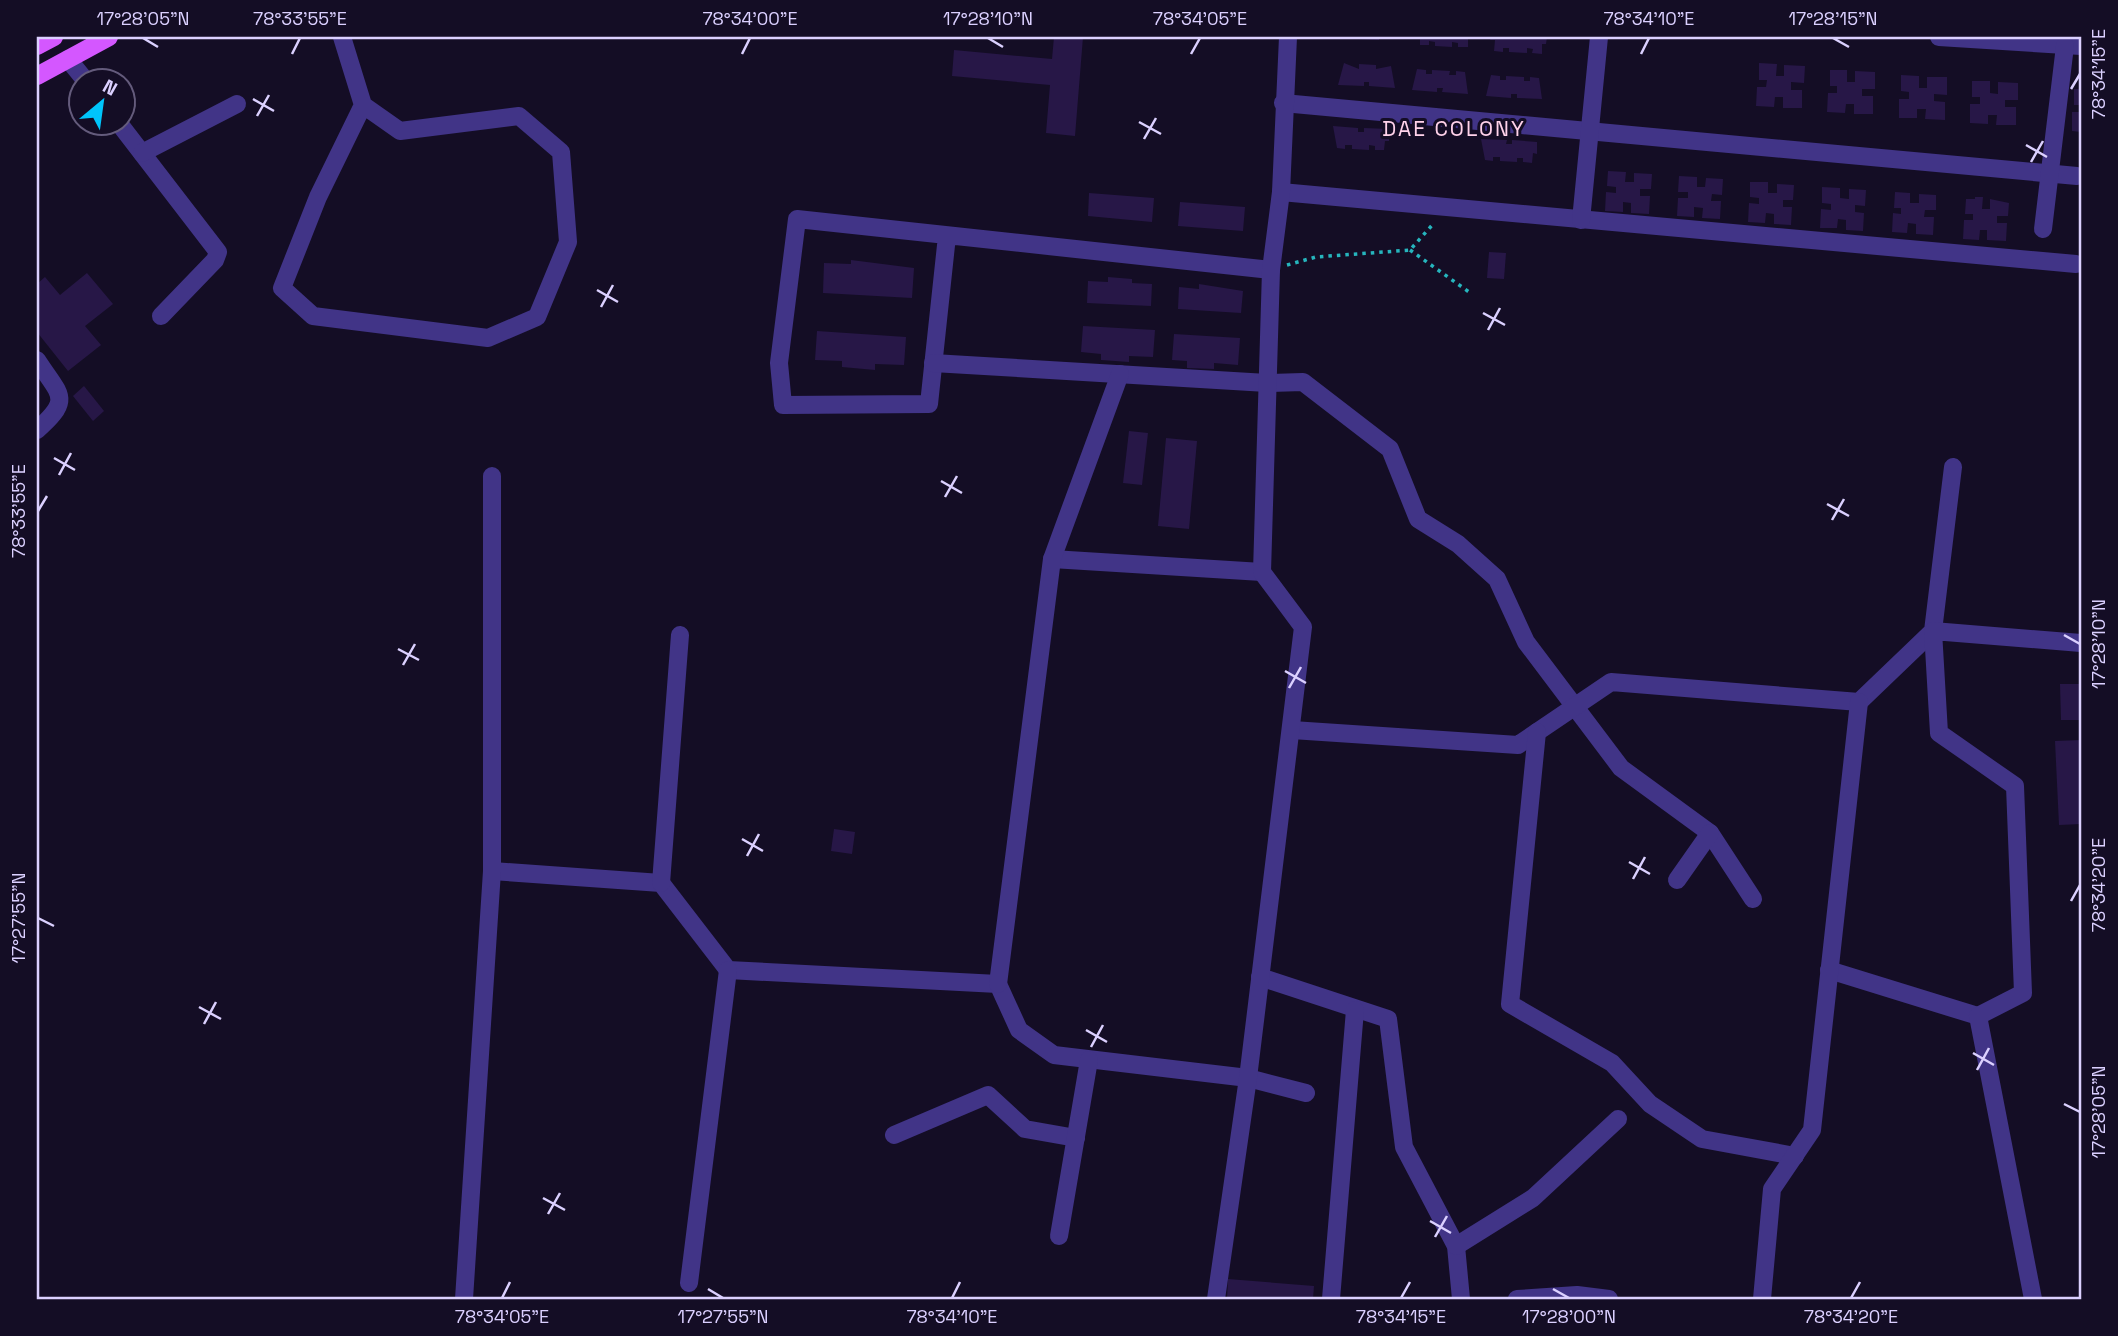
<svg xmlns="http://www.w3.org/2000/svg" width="2118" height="1336" viewBox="0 0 2118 1336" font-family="'Space Grotesk',sans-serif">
	<rect width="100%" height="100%" fill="#140d25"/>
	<g fill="#271747">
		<path d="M 1054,37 L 1083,37 L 1075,136 L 1046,133 L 1050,85 L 952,76 L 954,50 L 1052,59 Z"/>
		<path d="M 1358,37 L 1379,37 L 1379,40 L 1358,39 Z"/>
		<path d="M 1420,37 L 1468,37 L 1468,47 L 1458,47 L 1458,43 L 1452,42 L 1452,47 L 1435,46 L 1435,42 L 1429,41 L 1429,45 L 1420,45 Z"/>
		<path d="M 1491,37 L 1547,37 L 1546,44 L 1542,44 L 1542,54 L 1532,53 L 1533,49 L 1527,48 L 1527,53 L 1509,52 L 1509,48 L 1503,48 L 1503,52 L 1494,51 L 1495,40 L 1490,40 Z"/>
		<path d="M 1344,63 L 1359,69 L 1359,64 L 1376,65 L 1376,69 L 1391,66 L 1395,88 L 1369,86 L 1369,82 L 1364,82 L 1364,86 L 1338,85 Z"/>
		<path d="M 1759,63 L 1777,64 L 1776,76 L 1784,76 L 1784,65 L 1805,66 L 1804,83 L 1791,82 L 1791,90 L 1802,90 L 1802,108 L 1783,108 L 1783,97 L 1775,97 L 1774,107 L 1756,106 L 1757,87 L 1766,87 L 1767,80 L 1759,80 Z"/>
		<path d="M 1417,69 L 1426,70 L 1426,74 L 1432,74 L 1432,70 L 1450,71 L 1449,75 L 1456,75 L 1456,71 L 1465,72 L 1468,94 L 1442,92 L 1443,88 L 1437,88 L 1437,92 L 1412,90 Z"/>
		<path d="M 1830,70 L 1847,70 L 1847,82 L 1855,82 L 1855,71 L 1875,72 L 1875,89 L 1862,89 L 1862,96 L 1873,96 L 1873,114 L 1854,114 L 1854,104 L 1846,104 L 1845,113 L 1827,112 L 1828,93 L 1837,93 L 1837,86 L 1830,86 Z"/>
		<path d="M 1491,75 L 1500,76 L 1500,80 L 1506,80 L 1506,76 L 1524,77 L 1524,81 L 1530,81 L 1530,77 L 1539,78 L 1542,99 L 1517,98 L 1517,94 L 1511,94 L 1511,98 L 1486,96 Z"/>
		<path d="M 1901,75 L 1919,76 L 1919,88 L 1927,88 L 1927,77 L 1947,77 L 1947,95 L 1934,94 L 1934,101 L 1945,102 L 1945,120 L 1925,119 L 1926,109 L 1917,109 L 1917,118 L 1899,118 L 1899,99 L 1909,99 L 1909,92 L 1901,91 Z"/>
		<path d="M 1972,81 L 1990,81 L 1990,93 L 1998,94 L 1998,82 L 2018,83 L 2018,100 L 2005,100 L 2005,107 L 2016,107 L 2016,125 L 1996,125 L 1997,115 L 1988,115 L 1988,124 L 1970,123 L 1970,104 L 1980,104 L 1980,97 L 1972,97 Z"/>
		<rect x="2074" y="89" width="7" height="16"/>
		<path d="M 2072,112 L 2081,112 L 2081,132 L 2072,131 Z"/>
		<path d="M 1333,126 L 1358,128 L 1358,132 L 1364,132 L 1364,128 L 1389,129 L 1389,141 L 1385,141 L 1384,150 L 1375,150 L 1375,146 L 1369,145 L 1369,150 L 1352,149 L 1352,145 L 1345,145 L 1345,149 L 1337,148 Z"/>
		<path d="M 1481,139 L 1507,140 L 1506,144 L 1512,144 L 1512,140 L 1537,142 L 1537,154 L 1533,153 L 1532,163 L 1523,162 L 1523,158 L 1517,158 L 1517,162 L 1500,161 L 1500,157 L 1493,157 L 1493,161 L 1485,160 Z"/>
		<path d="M 1608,171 L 1626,172 L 1625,182 L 1634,182 L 1634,173 L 1652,174 L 1651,189 L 1640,189 L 1640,196 L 1650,196 L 1649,214 L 1631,213 L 1631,203 L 1623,202 L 1623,212 L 1605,211 L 1606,192 L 1616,193 L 1616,187 L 1607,186 Z"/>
		<path d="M 1679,176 L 1697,177 L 1697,187 L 1705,187 L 1706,178 L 1723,179 L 1722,195 L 1712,194 L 1711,201 L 1721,201 L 1720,219 L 1702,218 L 1703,208 L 1694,207 L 1694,217 L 1677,216 L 1678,198 L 1688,198 L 1688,192 L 1678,192 Z"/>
		<path d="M 1750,182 L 1768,182 L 1768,193 L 1777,193 L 1777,184 L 1794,185 L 1793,200 L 1783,200 L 1783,207 L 1792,207 L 1791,225 L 1774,224 L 1774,214 L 1766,213 L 1765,223 L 1748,222 L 1749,203 L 1759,204 L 1759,198 L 1750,197 Z"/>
		<path d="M 1822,187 L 1840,188 L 1840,198 L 1849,199 L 1849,189 L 1866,190 L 1865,206 L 1855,205 L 1855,212 L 1864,213 L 1863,231 L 1846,230 L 1846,220 L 1838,219 L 1837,228 L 1820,228 L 1821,209 L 1831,210 L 1831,204 L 1822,203 Z"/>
		<path d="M 1895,192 L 1910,193 L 1910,203 L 1919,203 L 1919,194 L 1936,195 L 1936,210 L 1925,210 L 1924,217 L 1934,217 L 1933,235 L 1916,234 L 1916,224 L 1908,223 L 1907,233 L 1892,232 L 1893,213 L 1901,214 L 1901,208 L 1894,208 Z"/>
		<path d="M 1089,193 L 1154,198 L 1152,222 L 1088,216 Z"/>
		<path d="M 1975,197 L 1983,197 L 1982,209 L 1990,209 L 1990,199 L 2009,203 L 2008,216 L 1997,216 L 1997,223 L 2007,223 L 2006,241 L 1987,240 L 1987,230 L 1980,230 L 1979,240 L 1963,239 L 1964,220 L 1973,220 L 1973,214 L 1965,214 L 1966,199 L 1975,199 Z"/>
		<path d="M 1180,202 L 1245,207 L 1243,231 L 1178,226 Z"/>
		<path d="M 1489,252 L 1506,253 L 1504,279 L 1487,278 Z"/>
		<path d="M 851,260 L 914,268 L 912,298 L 823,293 L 824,263 L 851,264 Z"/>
		<path d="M 87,273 L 113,304 L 85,326 L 101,345 L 68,371 L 37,332 L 37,284 L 45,277 L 60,295 Z"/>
		<path d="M 1108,277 L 1132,279 L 1132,283 L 1152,284 L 1151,306 L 1087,303 L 1088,281 L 1108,282 Z"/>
		<path d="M 1199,284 L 1243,291 L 1241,313 L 1178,309 L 1179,287 L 1199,289 Z"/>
		<path d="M 1083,326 L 1155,330 L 1153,357 L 1129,356 L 1129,362 L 1101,360 L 1101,354 L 1081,352 Z"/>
		<path d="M 817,331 L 906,337 L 904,365 L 875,364 L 875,370 L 842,367 L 842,361 L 815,360 Z"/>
		<path d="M 1174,334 L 1240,338 L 1238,365 L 1214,363 L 1214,369 L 1187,368 L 1187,361 L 1172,360 Z"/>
		<path d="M 84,386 L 104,411 L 93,421 L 73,396 Z"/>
		<path d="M 1129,431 L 1148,433 L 1142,485 L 1123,483 Z"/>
		<path d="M 1166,438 L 1197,441 L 1189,529 L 1158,526 Z"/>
		<path d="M 2060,684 L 2081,684 L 2081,720 L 2061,720 Z"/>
		<path d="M 2081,740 L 2081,824 L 2059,825 L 2055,741 Z"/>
		<path d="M 834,829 L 855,832 L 852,854 L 831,851 Z"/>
		<path d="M 1228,1279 L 1314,1286 L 1313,1299 L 1227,1299 Z"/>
	</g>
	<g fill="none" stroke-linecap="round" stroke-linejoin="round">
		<g stroke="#26b5bd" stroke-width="3.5" stroke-dasharray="3.5 5" stroke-linecap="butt">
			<path d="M 1410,250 L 1469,292"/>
			<path d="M 1287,265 L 1316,257 L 1410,250 L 1434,223"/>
		</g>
		<g stroke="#413487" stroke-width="18">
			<path d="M 342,37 L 363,105 L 400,131 L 519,116 L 561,152 L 568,242 L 537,317 L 488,338 L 313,316 L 282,288 L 318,197 L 363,105"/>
			<path d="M 1939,37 L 2081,46"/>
			<path d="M 68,59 L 85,80"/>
			<path d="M 1283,103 L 2077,176"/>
			<path d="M 118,122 L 218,252 L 215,260 L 161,316"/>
			<path d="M 142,153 L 237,104"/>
			<path d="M 1281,192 L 2076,264"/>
			<path d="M 1581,220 L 1599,37"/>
			<path d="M 2043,229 L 2065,46"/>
			<path d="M 947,236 L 929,404 L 783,405 L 779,363 L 797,219 L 1271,270"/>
			<path d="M 37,360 C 60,396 73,398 37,430"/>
			<path d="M 933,363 L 1267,383 L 1303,382 L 1390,449 L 1418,519 L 1458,544 L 1497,579 L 1526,642 L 1621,768 L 1710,833 L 1753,899"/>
			<path d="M 1052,559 L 1262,572"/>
			<path d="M 1292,730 L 1518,745 L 1611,682 L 1859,702 L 1933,631 L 1953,467"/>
			<path d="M 1537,732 L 1510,1004 L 1612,1063 L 1650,1104 L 1702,1139 L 1795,1156"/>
			<path d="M 492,871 L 661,883 L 728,970 L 998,984 L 1019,1030 L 1054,1055 L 1248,1078 L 1306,1093"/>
			<path d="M 1677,880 L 1710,833"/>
			<path d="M 661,883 L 680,635"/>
			<path d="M 1829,970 L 1978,1016"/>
			<path d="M 1260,977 L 1388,1019 L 1404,1147 L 1456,1246 L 1461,1299"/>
			<path d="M 998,984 L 1052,559 L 1120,374"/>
			<path d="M 894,1135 L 988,1095 L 1025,1129 L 1076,1138"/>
			<path d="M 1059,1236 L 1089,1060"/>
			<path d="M 1456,1246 L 1533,1198 L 1618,1119"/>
			<path d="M 689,1283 L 728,970"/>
			<path d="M 464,1299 L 492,871 L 492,476"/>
			<path d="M 1216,1299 L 1248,1078 L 1303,627 L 1262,572 L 1271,270 L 1281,192 L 1288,37"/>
			<path d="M 1331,1299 L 1355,1010"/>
			<path d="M 1517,1299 L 1577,1295 L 1609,1299"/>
			<path d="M 1762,1299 L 1772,1189 L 1812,1130 L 1859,702"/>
			<path d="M 2033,1299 L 1978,1016 L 2023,993 L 2015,786 L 1939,733 L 1933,631 L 2081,643"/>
		</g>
		<g stroke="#d457ff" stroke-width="18">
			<path d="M 37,46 L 54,37"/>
			<path d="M 37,76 L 109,37"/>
		</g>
	</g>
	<path fill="none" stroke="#dbd0ff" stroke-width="2.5" d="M 143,38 L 158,47M 988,38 L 1003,47M 1833,38 L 1849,47M 292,54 L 300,38M 742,54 L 750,38M 1191,54 L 1200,38M 1641,54 L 1649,38M 2071,89 L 2080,74M 253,99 L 274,111M 257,116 L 269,95M 1139,122 L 1161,134M 1144,139 L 1156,118M 2026,145 L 2047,157M 2031,162 L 2043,141M 597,290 L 618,302M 601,307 L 613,285M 1483,313 L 1505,325M 1488,330 L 1500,308M 54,458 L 75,470M 59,475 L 71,453M 941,481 L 962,493M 945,497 L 957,476M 1827,504 L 1849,516M 38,511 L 47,496M 1832,520 L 1844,499M 2064,635 L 2080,644M 398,649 L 419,660M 403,665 L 415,644M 1285,671 L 1306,683M 1289,688 L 1301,667M 742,839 L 763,851M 747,856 L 759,834M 1629,862 L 1650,874M 1633,879 L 1645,857M 2071,901 L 2080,885M 38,918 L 54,926M 199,1007 L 221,1019M 204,1024 L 216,1002M 1086,1030 L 1107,1042M 1091,1047 L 1103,1025M 1973,1053 L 1994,1065M 1977,1070 L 1989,1048M 2064,1104 L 2080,1112M 543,1198 L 565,1210M 548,1214 L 560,1193M 1430,1221 L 1451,1233M 1435,1237 L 1447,1216M 708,1289 L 723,1298M 1553,1289 L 1569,1298M 502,1298 L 510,1282M 952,1298 L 960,1282M 1401,1298 L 1410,1282M 1851,1298 L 1860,1282"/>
	<g text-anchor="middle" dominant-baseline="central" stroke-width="6" stroke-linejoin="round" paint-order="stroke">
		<g font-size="21" letter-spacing="2" fill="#ffd2ea" stroke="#140d25">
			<text x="1454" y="128">DAE COLONY</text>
		</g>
	</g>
	<rect width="2118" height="1336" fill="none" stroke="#140d25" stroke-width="77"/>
	<g transform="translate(102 102) rotate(29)"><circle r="33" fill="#140d25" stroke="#645b7c" stroke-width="2"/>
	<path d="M0-5L12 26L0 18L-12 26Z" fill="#00c5fb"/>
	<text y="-10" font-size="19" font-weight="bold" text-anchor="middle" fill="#dbd0ff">N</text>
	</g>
	<rect x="38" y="38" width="2042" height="1260" fill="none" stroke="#dbd0ff" stroke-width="2.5"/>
	<g font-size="18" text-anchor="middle" fill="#dbd0ff">
		<text x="143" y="25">17°28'05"N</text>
		<text x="300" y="25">78°33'55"E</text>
		<text x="750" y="25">78°34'00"E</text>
		<text x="988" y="25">17°28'10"N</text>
		<text x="1200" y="25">78°34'05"E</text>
		<text x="1649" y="25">78°34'10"E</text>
		<text x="1833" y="25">17°28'15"N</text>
		<text transform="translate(2099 74) rotate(-90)" y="6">78°34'15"E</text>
		<text transform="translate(19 511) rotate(-90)" y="6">78°33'55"E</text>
		<text transform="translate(2099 644) rotate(-90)" y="6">17°28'10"N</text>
		<text transform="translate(2099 885) rotate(-90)" y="6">78°34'20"E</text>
		<text transform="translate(19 918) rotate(-90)" y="6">17°27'55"N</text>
		<text transform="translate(2099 1112) rotate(-90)" y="6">17°28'05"N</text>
		<text x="502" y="1323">78°34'05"E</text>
		<text x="723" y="1323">17°27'55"N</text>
		<text x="952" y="1323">78°34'10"E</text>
		<text x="1401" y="1323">78°34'15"E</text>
		<text x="1569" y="1323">17°28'00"N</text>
		<text x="1851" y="1323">78°34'20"E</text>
	</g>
</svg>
